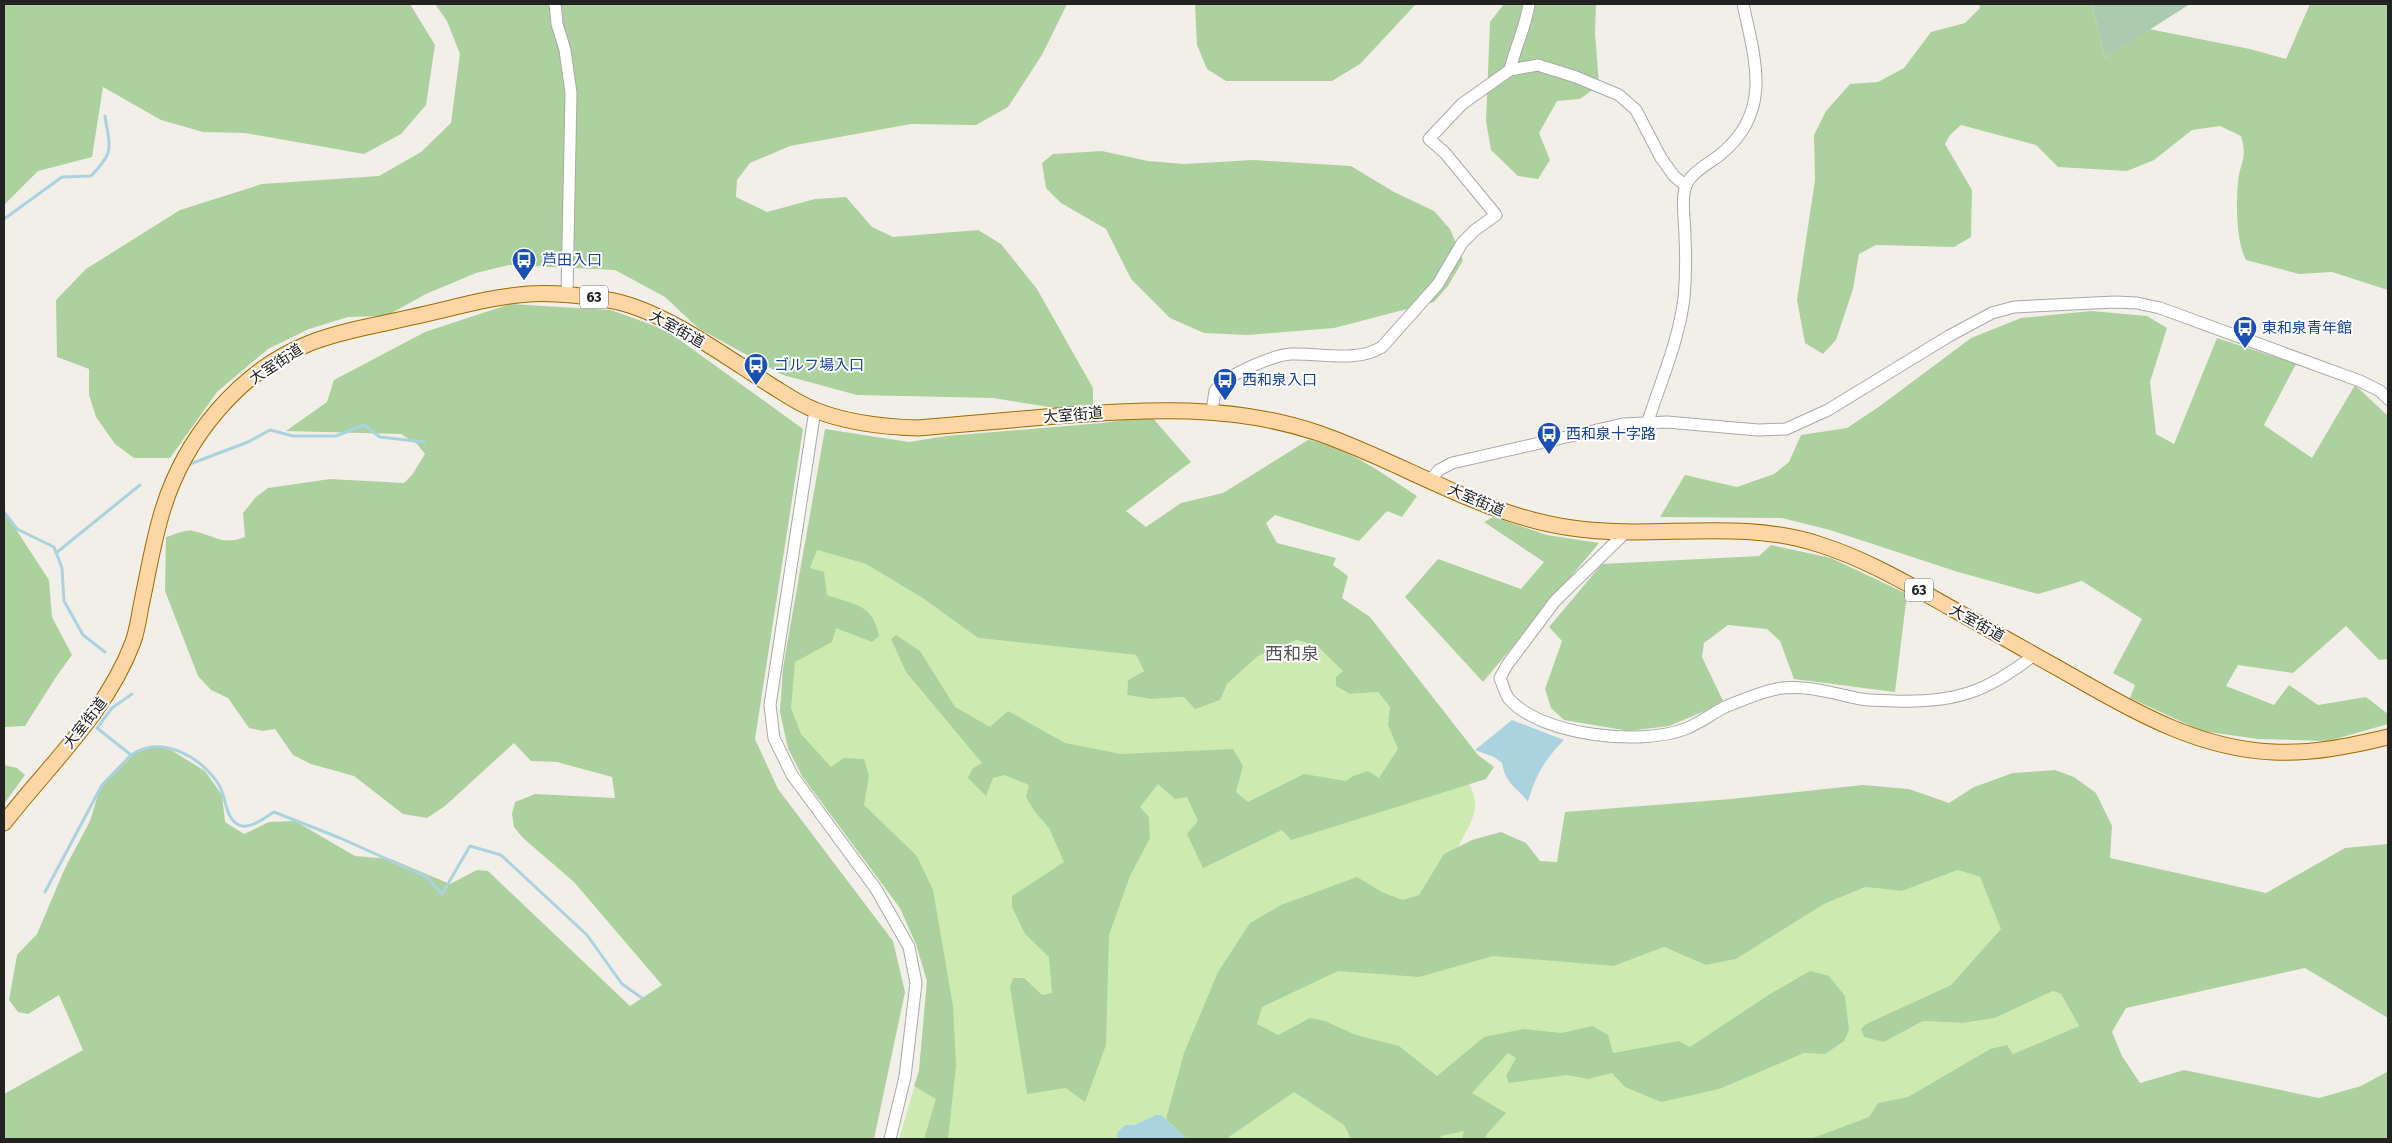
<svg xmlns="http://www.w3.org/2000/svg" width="2392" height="1143" viewBox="0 0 2392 1143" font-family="'Fira Sans','Noto Sans JP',sans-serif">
	<rect width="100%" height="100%" fill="#f2efe9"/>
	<path fill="#cdebb0" d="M 805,543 L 817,550 L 866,564 L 924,599 L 978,638 L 1136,655 L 1144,671 L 1128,680 L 1127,695 L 1151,699 L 1184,697 L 1227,684 L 1258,656 L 1297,640 L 1317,646 L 1343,671 L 1336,677 L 1337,686 L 1350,694 L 1378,692 L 1390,707 L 1469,784 C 1483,810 1470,823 1458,847 L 1614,966 L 1664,947 L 1706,965 L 1736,959 L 1824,904 L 1867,887 L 1902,891 L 1958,870 L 1980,877 L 2002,929 L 1951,985 L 1866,1024 L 1884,1042 L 1923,1021 L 1963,1023 L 1995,1018 L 2053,991 L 2061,994 L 2079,1026 L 2013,1054 L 1990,1049 L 1908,1098 L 1878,1103 L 1870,1117 L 1810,1139 L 899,1139 L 919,1071 L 927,981 L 916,944 L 900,908 L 802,776 L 788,748 L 780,712 L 783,668 Z"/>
	<g fill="#add19e">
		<path d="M 4,4 L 410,4 L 435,45 L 426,105 L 401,134 L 364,154 L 245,133 L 203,132 L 161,120 L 103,87 L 92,157 L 38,171 L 4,205 Z"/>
		<path d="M 435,4 L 1067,4 L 1042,55 L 1008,107 L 976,125 L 911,124 L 790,146 L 750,163 L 737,180 L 736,197 L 767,212 L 815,199 L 846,197 L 872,227 L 893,237 L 978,230 L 1001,244 L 1037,289 L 1093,388 L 1093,414 L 993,398 L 857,395 L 783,375 L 698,328 L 665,297 L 615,270 L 509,265 L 476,273 L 426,294 L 386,316 L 348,317 L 309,329 L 268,349 L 217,392 L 170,458 L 134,458 L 115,444 L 96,417 L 89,395 L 89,369 L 57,357 L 56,300 L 86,269 L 180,210 L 262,184 L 379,176 L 421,152 L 451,123 L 460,54 L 447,21 Z"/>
		<path d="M 1195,4 L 1416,4 L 1360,64 L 1332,81 L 1226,81 L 1207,69 L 1197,45 Z"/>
		<path d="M 1504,4 L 1596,4 L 1595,33 L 1599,85 L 1580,99 L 1557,101 L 1539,133 L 1550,160 L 1538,179 L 1518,176 L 1491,150 L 1486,121 L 1490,22 Z"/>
		<path d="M 1979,4 L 2096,4 L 2092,5 L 2105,58 L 2149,29 L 2250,49 L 2286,59 L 2310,4 L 2388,4 L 2388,290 L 2332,272 L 2299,274 L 2246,260 C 2236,241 2236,204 2238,182 C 2240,161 2248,160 2241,136 L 2220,126 L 2192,130 L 2154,160 L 2127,171 L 2058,167 L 2036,145 L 1961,125 L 1950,135 L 1945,144 L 1972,190 L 1971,237 L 1954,247 L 1876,245 L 1859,254 L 1853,289 L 1836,340 L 1823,354 L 1805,343 L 1797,300 L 1815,180 L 1814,135 L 1826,111 L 1850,84 L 1878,82 L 1904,68 L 1931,32 L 1965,23 L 1980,8 Z"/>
		<path d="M 1102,151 L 1148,161 L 1184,164 L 1253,160 L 1351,166 L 1394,192 L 1434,211 L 1450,229 L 1463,260 L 1448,286 L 1434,302 L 1334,328 L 1247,335 L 1204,333 L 1170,318 L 1131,279 L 1106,229 L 1061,203 L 1046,188 L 1042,163 L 1053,154 Z"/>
		<path d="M 510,304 L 611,310 L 666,330 L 803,429 L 755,739 L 778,789 L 893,941 L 905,992 L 874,1139 L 4,1139 L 4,1094 L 83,1050 L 59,995 L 28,1014 L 18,1012 L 9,1000 L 17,955 L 37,934 L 65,868 L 90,821 L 100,788 L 138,750 L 156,746 L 171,750 L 205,771 L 222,795 L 225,822 L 244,834 L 269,822 L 295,821 L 355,856 L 391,859 L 450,884 L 477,870 L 488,871 L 630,1006 L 662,985 L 574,882 L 523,838 L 514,827 L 512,814 L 515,802 L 535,794 L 615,798 L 612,777 L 557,762 L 531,761 L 514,743 L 445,806 L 427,818 L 403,814 L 354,776 L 311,764 L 293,755 L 275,729 L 263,731 L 249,728 L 228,698 L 211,690 L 198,676 L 165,591 L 166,537 C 174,535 186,529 193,531 C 214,535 222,546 245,537 L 243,513 L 256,497 L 268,488 L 330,479 L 404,483 L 412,475 L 425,454 L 417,444 L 401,434 L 286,431 L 327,402 L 334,380 L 425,332 Z"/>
		<path d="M 2091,311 L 2147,316 L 2167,328 L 2150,382 L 2156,434 L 2174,444 L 2217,338 L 2296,364 L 2264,425 L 2312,458 L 2355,385 L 2388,416 L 2388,659 L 2379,660 L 2346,626 L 2293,673 L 2238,665 L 2226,686 L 2274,705 L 2289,685 L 2318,705 L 2366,697 L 2388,714 L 2388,724 L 2328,741 L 2258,739 L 2202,731 L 2130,698 L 2135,685 L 2113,673 L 2142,619 L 2082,581 L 2038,594 L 1958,572 L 1830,530 L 1782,518 L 1660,517 L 1685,475 L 1737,487 L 1774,474 L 1789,462 L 1801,435 L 1847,428 L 1880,406 L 1971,338 L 2021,318 Z"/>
		<path d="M 1151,416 L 1191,462 L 1126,511 L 1146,527 L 1181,503 L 1223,493 L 1308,440 C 1348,447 1383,474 1417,496 L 1402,517 L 1387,511 L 1359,541 L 1275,515 L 1266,523 L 1277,543 L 1336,558 L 1333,565 L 1348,576 L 1342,598 L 1370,617 L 1478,755 L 1494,767 L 1486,779 L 1291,840 L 1282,830 L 1203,868 L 1187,834 L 1198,821 L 1187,797 L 1175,799 L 1158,784 L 1140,807 L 1149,817 L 1150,838 L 1130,876 L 1109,935 L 1106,1045 L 1085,1102 L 1066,1088 L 1027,1094 L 1010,987 L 1013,978 L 1024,978 L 1042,995 L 1052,993 L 1049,957 L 1025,934 L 1012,907 L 1012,896 L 1064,862 L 1049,828 L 1035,812 L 1026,797 L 1029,785 L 1004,775 L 993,778 L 986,796 L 968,778 L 972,769 L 982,763 L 906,672 L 891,639 L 896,635 L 920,651 L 955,707 L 990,727 L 1008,711 L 1065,743 L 1121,754 L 1233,749 L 1243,766 L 1236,792 L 1248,802 L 1304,774 L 1346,781 L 1353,776 L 1368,771 L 1379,778 L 1398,749 L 1388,725 L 1390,707 L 1378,692 L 1350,694 L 1336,686 L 1336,677 L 1343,671 L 1317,646 L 1297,640 L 1258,656 L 1227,684 L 1220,700 L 1195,709 L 1184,697 L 1151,699 L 1127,695 L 1128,680 L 1144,671 L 1136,655 L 978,638 L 924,599 L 866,564 L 817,550 L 810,568 L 824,572 L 827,595 C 855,605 873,604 879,636 L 872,642 L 836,628 L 832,642 L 795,662 L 791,708 L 801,734 L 831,767 L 844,758 L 864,759 L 869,776 L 864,805 L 917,856 L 933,890 L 953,1006 L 956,1066 L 948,1139 L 924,1139 L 936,1099 L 914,1086 L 919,1071 L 927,981 L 916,944 L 900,908 L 802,776 L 788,748 L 780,712 L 783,668 L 825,429 L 909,442 L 946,436 L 1102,423 Z"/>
		<path d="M 4,511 L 49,580 L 52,617 L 72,655 L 56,677 L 25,726 L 4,727 Z"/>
		<path d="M 1493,517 L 1547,535 L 1599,543 L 1483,682 L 1405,597 L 1438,559 L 1521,589 L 1544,562 L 1484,522 Z"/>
		<path d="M 1771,545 L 1831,558 L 1907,594 L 1895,692 L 1794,679 L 1780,641 L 1767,629 L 1728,625 L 1704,643 L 1702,657 L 1724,703 L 1669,726 L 1629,731 L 1564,720 L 1551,708 L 1545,689 L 1562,641 L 1549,627 L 1602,564 L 1759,556 Z"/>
		<path d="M 4,765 L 17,768 L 25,775 L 4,804 Z"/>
		<path d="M 2055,770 L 2074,777 L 2096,793 L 2112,826 L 2110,858 L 2266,893 L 2345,848 L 2388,844 L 2388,1018 L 2305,968 L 2126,1008 L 2112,1032 L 2122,1056 L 2140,1083 L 2184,1070 L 2319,1098 L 2361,1086 L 2387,1072 L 2388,1070 L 2388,1139 L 1810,1139 L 1869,1117 L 1878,1103 L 1908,1097 L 1990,1049 L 2007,1045 L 2013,1054 L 2079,1026 L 2061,994 L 2053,991 L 1995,1018 L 1963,1023 L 1923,1021 L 1884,1042 L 1864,1037 L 1861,1029 L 1866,1024 L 1951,985 L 2001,929 L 1980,877 L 1958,870 L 1902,891 L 1866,887 L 1824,904 L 1736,959 L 1706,965 L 1664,947 L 1614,966 L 1493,956 L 1419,977 L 1338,971 L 1262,1007 L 1257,1024 L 1278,1035 L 1310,1018 L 1325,1021 L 1356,1035 L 1399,1046 L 1437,1076 L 1484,1037 L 1523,1029 L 1561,1033 L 1592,1026 L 1608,1035 L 1613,1053 L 1679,1041 L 1690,1047 L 1770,994 L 1810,971 L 1829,976 L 1845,996 L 1849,1030 L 1844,1041 L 1825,1054 L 1804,1053 L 1719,1089 L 1661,1102 L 1625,1087 L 1612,1073 L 1588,1079 L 1567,1075 L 1509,1083 L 1506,1076 L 1516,1058 L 1508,1053 L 1472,1093 L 1506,1113 L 1487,1134 L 1485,1139 L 1462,1139 L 1464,1131 L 1441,1136 L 1440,1139 L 1351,1139 L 1344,1125 L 1294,1092 L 1226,1139 L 1187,1139 L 1166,1119 L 1184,1053 L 1218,972 L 1250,923 L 1281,905 L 1357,877 L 1384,893 L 1403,900 L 1419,895 L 1444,854 L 1472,840 L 1501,832 L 1526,843 L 1540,861 L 1557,862 L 1565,812 L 1731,799 L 1863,785 L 1909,789 L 1949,803 L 1974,787 L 2013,773 Z"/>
	</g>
	<path fill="#aacbaf" d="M 2096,4 L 2190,4 L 2105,58 L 2092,5 Z"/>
	<g fill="#aad3df">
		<path d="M 1512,720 L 1564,740 C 1545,759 1535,776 1528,802 C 1516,786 1506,785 1502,763 L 1494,757 L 1475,750 Z"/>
		<path d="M 1156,1115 L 1161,1115 L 1187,1139 L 1117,1139 L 1117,1133 L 1125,1125 L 1135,1125 Z"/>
	</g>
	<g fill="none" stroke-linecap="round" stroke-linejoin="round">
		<g stroke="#aad3df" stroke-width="3">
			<path d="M 4,219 L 62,177 L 91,176 C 115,151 110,149 105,116"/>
			<path d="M 190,464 L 248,442 L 270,430 L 293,436 L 336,436 L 364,425 L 380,437 L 424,442"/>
			<path d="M 4,512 L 17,529 L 54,547 L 62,568 L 64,601 L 83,635 L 105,652"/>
			<path d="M 56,553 L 140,485"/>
			<path d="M 132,694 L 112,708 L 97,728 L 131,755 C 161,734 202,757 219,785 C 227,798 224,817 239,825 C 250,830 264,818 274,812 L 340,838 L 427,877 L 442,894 L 470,846 L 501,855 L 587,935 L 622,984 L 642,998"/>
			<path d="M 45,892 L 102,785 L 131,755"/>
		</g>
		<defs>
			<g id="minor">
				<path d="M 555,4 L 557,24 L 565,50 L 571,93 L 567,294"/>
				<path d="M 1510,70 C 1515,47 1526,27 1529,4"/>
				<path d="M 815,410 L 770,705 L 774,738 L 792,775 L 876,889 L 909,947 L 916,983 L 905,1077 L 890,1139"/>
				<path d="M 1212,411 L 1215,391 L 1220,384 C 1234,373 1273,355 1291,354 C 1321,353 1356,363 1382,347 L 1438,284 L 1462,243 L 1475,230 L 1496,215 L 1445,153 L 1429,139 L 1462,104 L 1510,70 L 1538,65 L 1576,77 L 1619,95 L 1636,110 L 1661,158 L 1674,176 L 1686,186"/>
				<path d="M 1648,421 C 1661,381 1679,340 1684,298 C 1686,277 1686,257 1685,237 C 1685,221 1681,203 1685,188 C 1689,173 1710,163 1721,154 C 1773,111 1755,60 1743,4"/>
				<path d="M 1430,480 L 1439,470 L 1452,463 L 1623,424 L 1667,422 L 1758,430 L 1786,429 L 1828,410 L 1949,336 L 1992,313 L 2014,307 L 2115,302 L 2137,303 L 2160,308 L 2360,381 L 2380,391 L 2388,399"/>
				<path d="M 1626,532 L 1555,601 L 1507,665 L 1500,678 C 1503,685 1505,694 1509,699 C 1542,736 1641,746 1685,729 C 1699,724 1711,714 1725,707 C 1739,701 1767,690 1782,688 C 1809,685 1835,694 1861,699 C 1871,701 1883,700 1895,701 C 1955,703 1987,692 2034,655"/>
			</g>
			<path id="major" d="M 4,823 C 49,765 107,712 133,642 C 137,631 139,618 141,606 C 148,574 153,541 163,509 C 185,438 239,371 310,343 C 343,330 379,325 412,317 C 450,309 489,297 528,294 C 557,292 585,296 614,301 C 666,312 726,357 772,386 C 785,394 799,404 815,410 C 847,423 884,427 918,428 C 964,424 1011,420 1057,416 C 1146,409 1232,404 1318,433 C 1403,462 1482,516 1572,528 C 1654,540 1738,518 1818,544 C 1866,559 1908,584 1951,608 C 1994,632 2036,656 2079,680 C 2140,715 2202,749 2273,752 C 2313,754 2350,746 2388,737"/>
		</defs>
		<use href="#minor" stroke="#a9a9a9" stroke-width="13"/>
		<use href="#major" stroke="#a06b00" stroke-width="17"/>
		<use href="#minor" stroke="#fff" stroke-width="11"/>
		<use href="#major" stroke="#fcd6a4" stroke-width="15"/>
	</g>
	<defs>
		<symbol id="bus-pin" viewBox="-11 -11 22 30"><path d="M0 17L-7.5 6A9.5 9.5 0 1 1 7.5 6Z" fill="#1a4fb4" stroke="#fff"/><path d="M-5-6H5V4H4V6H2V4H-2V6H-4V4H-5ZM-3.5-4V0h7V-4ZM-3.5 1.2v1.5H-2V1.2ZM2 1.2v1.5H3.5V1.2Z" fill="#fff"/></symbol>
	</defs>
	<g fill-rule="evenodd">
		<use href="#bus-pin" x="510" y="246" width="28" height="38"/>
		<use href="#bus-pin" x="2231" y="314" width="28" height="38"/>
		<use href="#bus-pin" x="742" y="351" width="28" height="38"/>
		<use href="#bus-pin" x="1211" y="366" width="28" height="38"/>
		<use href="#bus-pin" x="1535" y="420" width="28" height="38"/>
	</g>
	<g text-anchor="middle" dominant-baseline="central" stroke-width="4" stroke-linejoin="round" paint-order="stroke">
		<g fill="#fff" stroke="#646464" stroke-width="1">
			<rect x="580" y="285.5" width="28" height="23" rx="4"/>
			<rect x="1905" y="578.5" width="28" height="23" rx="4"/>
		</g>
		<g font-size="14" font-weight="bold" fill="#222">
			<text x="594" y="297">63</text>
			<text x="1919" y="590">63</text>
		</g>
		<g font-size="15" fill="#164399" stroke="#fff" text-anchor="start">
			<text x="542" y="260">芦田入口</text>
			<text x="2262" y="328">東和泉青年館</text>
			<text x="774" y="365">ゴルフ場入口</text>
			<text x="1242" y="380">西和泉入口</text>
			<text x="1566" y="434">西和泉十字路</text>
		</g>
		<g font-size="15" fill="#222" stroke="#fff">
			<text transform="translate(677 329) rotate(29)">大室街道</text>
			<text transform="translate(276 364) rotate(-33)">大室街道</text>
			<text transform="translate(1073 415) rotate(-5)">大室街道</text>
			<text transform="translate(1476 500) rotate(23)">大室街道</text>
			<text transform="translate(1977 623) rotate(29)">大室街道</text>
			<text transform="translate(85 723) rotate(-52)">大室街道</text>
		</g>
		<g font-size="18" fill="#555" stroke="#fff">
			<text x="1292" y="654">西和泉</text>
		</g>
	</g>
	<rect width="2392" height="1143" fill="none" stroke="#222222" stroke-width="10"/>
</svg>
